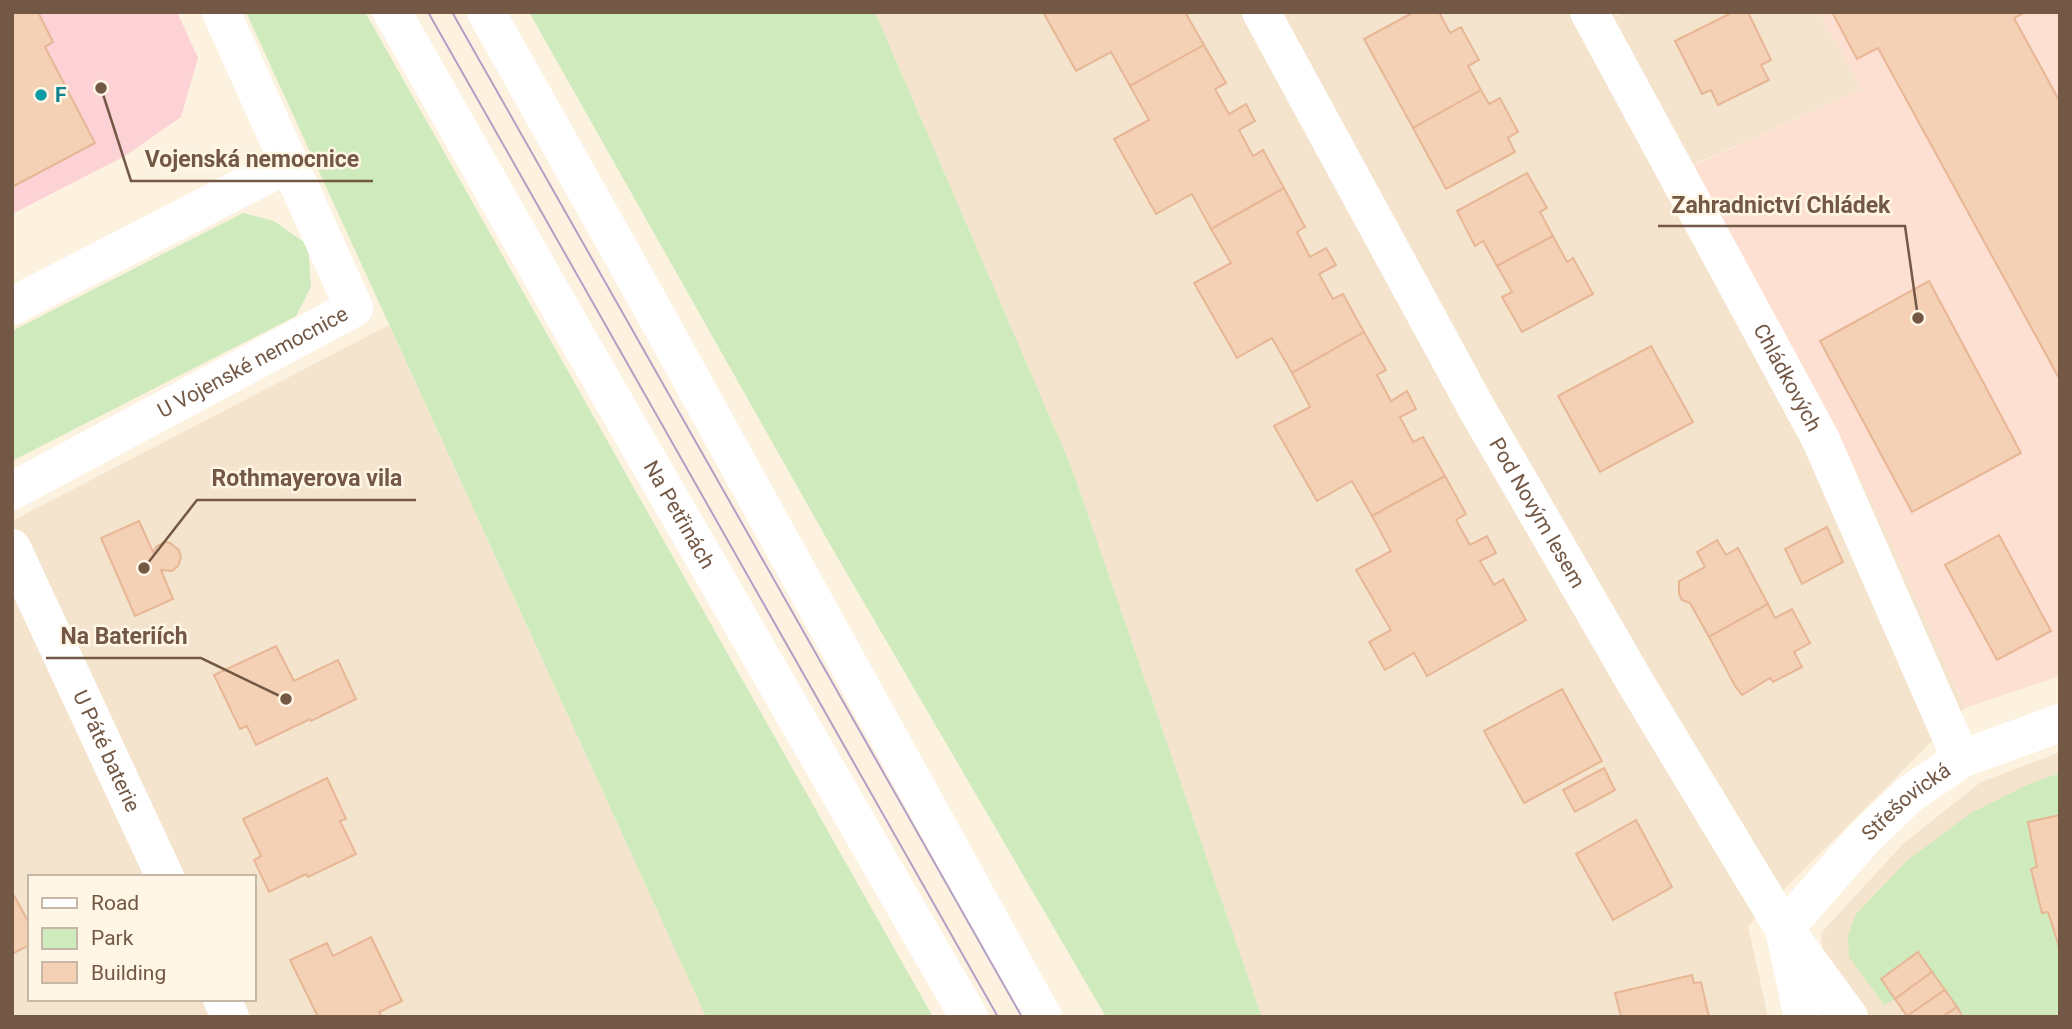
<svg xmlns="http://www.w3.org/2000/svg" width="2072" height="1029" viewBox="0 0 2072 1029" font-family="Roboto,sans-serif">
	<rect width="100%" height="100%" fill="#fdf2df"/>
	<g fill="#f5e4cd" fill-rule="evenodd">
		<path d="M 875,12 L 1613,12 L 1616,16 L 1623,12 L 1819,12 L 1862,89 L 1693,165 L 1732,241 L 1819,395 L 1886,531 L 1965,708 L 1748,926 L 1768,1017 L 1262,1017 L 1071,466 Z"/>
		<path d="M 389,325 L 706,1017 L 12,1017 L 12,521 ZM 30,877 L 254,877 L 254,999 L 30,999 Z"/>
		<path d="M 2060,752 L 2060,1017 L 1827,1017 L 1821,933 L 1904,843 L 1981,782 Z"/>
	</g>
	<path fill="#fee0d2" d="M 1819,12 L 2060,12 L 2060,676 L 1965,708 L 1886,531 L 1819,395 L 1732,241 L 1693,166 L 1862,89 Z"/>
	<path fill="#fcd2d6" d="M 12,12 L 177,12 L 198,58 L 181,117 L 125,156 L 12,214 Z"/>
	<g fill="#cfebbd">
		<path d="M 246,12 L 365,12 L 933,1017 L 706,1017 Z"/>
		<path d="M 529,12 L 875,12 L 1071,466 L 1262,1017 L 1106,1017 L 832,548 Z"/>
		<path d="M 243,213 L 274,221 L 308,245 L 311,287 L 296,316 L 12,461 L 12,331 Z"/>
		<path d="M 2060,773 L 2060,815 L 2028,822 L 2037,867 L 2031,869 L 2042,913 L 2048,912 L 2060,950 L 2060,1017 L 1963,1017 L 1918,953 L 1881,978 L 1895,999 L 1884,1005 L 1849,957 L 1848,936 L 1856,914 L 1908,860 L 1971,813 L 2029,784 Z"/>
	</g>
	<g fill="#f4d0b5" stroke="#e7b695" stroke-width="2">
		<path d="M 12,12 L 38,12 L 53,42 L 45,47 L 95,143 L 12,187 Z"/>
		<path d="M 1043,12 L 1185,12 L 1204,45 L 1130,86 L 1111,52 L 1076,71 Z"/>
		<path d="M 1414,12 L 1439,12 L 1450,33 L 1461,27 L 1479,60 L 1468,66 L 1481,90 L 1413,128 L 1364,39 Z"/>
		<path d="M 1733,12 L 1748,12 L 1771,60 L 1761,65 L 1769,80 L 1718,105 L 1711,90 L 1702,94 L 1675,41 Z"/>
		<path d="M 1832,12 L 2026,12 L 2014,18 L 2060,102 L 2060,380 L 1878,48 L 1857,59 Z"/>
		<path d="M 1204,45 L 1226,83 L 1215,89 L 1229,114 L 1246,104 L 1255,121 L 1239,130 L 1253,156 L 1263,150 L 1284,188 L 1211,229 L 1192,194 L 1156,214 L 1114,139 L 1149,120 L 1130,86 Z"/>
		<path d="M 1481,90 L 1489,104 L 1500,98 L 1518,132 L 1508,138 L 1515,152 L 1446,189 L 1413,128 Z"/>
		<path d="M 1527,173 L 1547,208 L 1540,212 L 1553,236 L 1497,266 L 1483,241 L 1475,246 L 1457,211 Z"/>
		<path d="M 1284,188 L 1305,227 L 1297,232 L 1310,257 L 1326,248 L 1336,265 L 1319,274 L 1333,299 L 1343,294 L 1364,332 L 1292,373 L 1272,338 L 1237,358 L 1194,283 L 1231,263 L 1211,229 Z"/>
		<path d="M 1553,236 L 1567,262 L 1573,258 L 1593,294 L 1522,332 L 1502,297 L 1512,292 L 1497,266 Z"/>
		<path d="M 1929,281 L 2021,453 L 1912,512 L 1820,341 Z"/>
		<path d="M 1364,332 L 1386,370 L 1377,375 L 1391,401 L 1407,391 L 1416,409 L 1400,417 L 1413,442 L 1423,437 L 1445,476 L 1372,516 L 1352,481 L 1317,501 L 1274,426 L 1310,407 L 1292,373 Z"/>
		<path d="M 1651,346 L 1693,422 L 1600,472 L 1558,396 Z"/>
		<path d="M 1445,476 L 1466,514 L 1456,520 L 1470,545 L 1487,536 L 1496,553 L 1480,561 L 1494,585 L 1503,579 L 1526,620 L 1427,676 L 1414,653 L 1385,670 L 1369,642 L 1391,630 L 1356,570 L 1391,551 L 1372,516 Z"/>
		<path d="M 139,521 L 153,552 L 157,546 L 165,542 L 170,543 L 179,550 L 181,558 L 178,566 L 172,571 L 161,570 L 173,599 L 135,616 L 101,538 Z"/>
		<path d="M 1827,527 L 1843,562 L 1802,584 L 1785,549 Z"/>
		<path d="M 1999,535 L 2051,631 L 1997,660 L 1945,565 Z"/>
		<path d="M 1717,540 L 1726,555 L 1738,548 L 1768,604 L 1709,637 L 1690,603 L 1682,600 L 1679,594 L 1679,581 L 1705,567 L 1697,552 Z"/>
		<path d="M 1768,604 L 1775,618 L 1792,609 L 1810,643 L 1794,652 L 1802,667 L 1773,682 L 1770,678 L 1742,695 L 1735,686 L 1709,637 Z"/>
		<path d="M 276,646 L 294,681 L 338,660 L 356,699 L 311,721 L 310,719 L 256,745 L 247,726 L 240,729 L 214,675 Z"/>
		<path d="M 1562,689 L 1602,761 L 1524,803 L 1484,731 Z"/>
		<path d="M 1604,768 L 1615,790 L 1575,812 L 1563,790 Z"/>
		<path d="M 327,778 L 346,819 L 340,821 L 356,854 L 308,877 L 306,874 L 269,892 L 254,860 L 261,856 L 243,819 Z"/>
		<path d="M 2060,815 L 2060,950 L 2048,912 L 2042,913 L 2031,869 L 2037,867 L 2028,822 Z"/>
		<path d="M 1636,820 L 1672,887 L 1613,920 L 1576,854 Z"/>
		<path d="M 12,892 L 30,925 L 30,945 L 12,954 Z"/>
		<path d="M 371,937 L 402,1001 L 379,1012 L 382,1017 L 318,1017 L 290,960 L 327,943 L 333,956 Z"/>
		<path d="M 1918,952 L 1932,972 L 1895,999 L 1881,979 Z"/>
		<path d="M 1932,972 L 1945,990 L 1907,1016 L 1895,999 Z"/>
		<path d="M 1692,975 L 1694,983 L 1701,982 L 1709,1017 L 1621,1017 L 1615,993 Z"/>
		<path d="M 1945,990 L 1957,1007 L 1942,1017 L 1907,1016 Z"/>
		<path d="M 1957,1007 L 1963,1017 L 1942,1017 Z"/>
	</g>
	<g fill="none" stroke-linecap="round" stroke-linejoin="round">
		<g stroke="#fff" stroke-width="38">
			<path id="s1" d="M 392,12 L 568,322 L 969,1017"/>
			<path d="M 486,12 L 642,290 L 1043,1017"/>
			<path id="s2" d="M 1261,12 L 1477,409 L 1638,687 L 1784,929 L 1803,1017"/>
			<path id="s3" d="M 1589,12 L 1820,438 L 1961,759"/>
			<path d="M 12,306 L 290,163"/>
			<path id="s4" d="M 12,491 L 354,308 L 221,12"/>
			<path id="s5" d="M 12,548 L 165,877"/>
			<path id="s6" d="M 1784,929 L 1865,837 L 1910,794 L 1961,759 L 2060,723"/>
			<path d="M 1792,939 L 1849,1017"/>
			<path d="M 222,999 L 230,1017"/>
		</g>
		<g stroke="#b59ec6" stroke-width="2">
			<path d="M 428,12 L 998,1017"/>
			<path d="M 452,12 L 1022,1017"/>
		</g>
	</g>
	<circle fill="#0f9aa8" stroke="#fff6e6" stroke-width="2.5" cx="41" cy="95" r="7"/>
	<g text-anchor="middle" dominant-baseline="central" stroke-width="5" stroke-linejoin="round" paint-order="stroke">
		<g font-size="21" font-weight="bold" fill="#0d838f" stroke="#fff6e6" text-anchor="start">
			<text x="55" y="95">F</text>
		</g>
		<g font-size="21" fill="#745846" stroke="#fff6e6">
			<text stroke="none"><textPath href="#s4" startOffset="273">U Vojenské nemocnice</textPath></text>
			<text stroke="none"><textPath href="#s3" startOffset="416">Chládkových</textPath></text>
			<text stroke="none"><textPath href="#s2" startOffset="572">Pod Novým lesem</textPath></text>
			<text stroke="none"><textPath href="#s1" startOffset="579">Na Petřinách</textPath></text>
			<text stroke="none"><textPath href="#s5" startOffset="224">U Páté baterie</textPath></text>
			<text stroke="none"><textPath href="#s6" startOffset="177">Střešovická</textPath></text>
		</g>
	</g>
	<path fill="none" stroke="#745846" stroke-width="2.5" d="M101 88L131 181H373M1918 318L1905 226H1658M144 568L197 500H416M286 699L201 658H46"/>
	<g fill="#745846" stroke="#fff6e6" stroke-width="2.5">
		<circle cx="101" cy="88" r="7"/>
		<circle cx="1918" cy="318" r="7"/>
		<circle cx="144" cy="568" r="7"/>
		<circle cx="286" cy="699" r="7"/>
	</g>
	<g font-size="23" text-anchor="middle" font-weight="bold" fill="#745846" stroke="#fff6e6" stroke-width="5" stroke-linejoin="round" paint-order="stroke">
		<text x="252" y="167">Vojenská nemocnice</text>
		<text x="1781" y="213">Zahradnictví Chládek</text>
		<text x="307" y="486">Rothmayerova vila</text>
		<text x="124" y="644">Na Bateriích</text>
	</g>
	<rect width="2072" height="1029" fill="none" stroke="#745846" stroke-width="28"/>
	<rect x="28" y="875" width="228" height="126" fill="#fff6e6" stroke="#c7b7a6" stroke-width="2"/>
	<rect x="42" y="898" width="35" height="10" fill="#ffffff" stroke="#c7b7a6" stroke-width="2"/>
	<text x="91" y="910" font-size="21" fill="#745846">Road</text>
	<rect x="42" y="928" width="35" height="21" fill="#cfebbd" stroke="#c7b7a6" stroke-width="2"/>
	<text x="91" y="945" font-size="21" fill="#745846">Park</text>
	<rect x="42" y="962" width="35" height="21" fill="#f4d0b5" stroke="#c7b7a6" stroke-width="2"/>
	<text x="91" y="980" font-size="21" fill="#745846">Building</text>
</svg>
